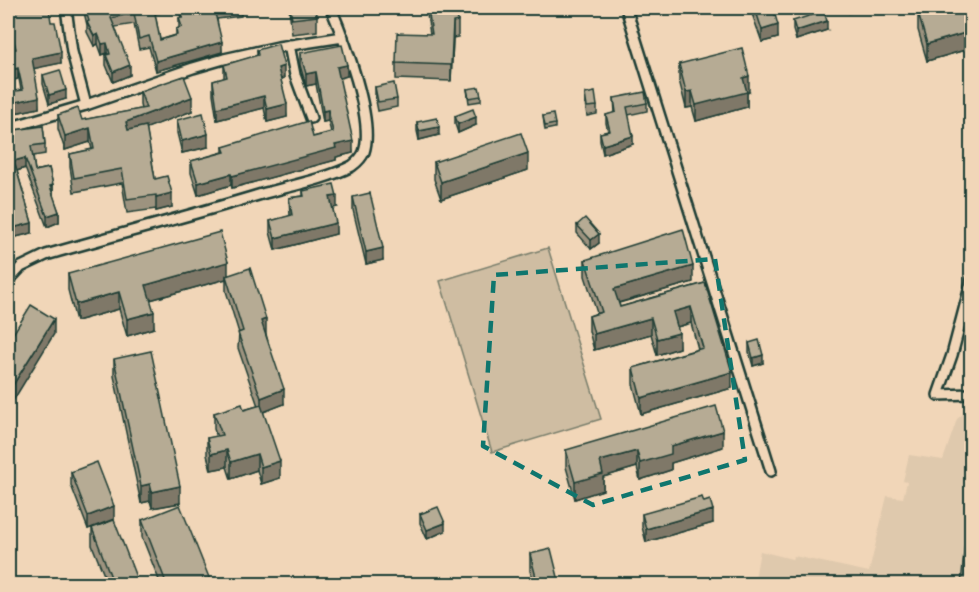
<svg xmlns="http://www.w3.org/2000/svg" width="979" height="592" viewBox="0 0 979 592" font-family="Mynerve,sans-serif">
	<rect width="100%" height="100%" fill="#f1d6b8"/>
	<filter id="ink" filterUnits="userSpaceOnUse"><feTurbulence type="fractalNoise" baseFrequency=".0167" numOctaves="2"/><feDisplacementMap in="SourceGraphic" scale="12" xChannelSelector="R" yChannelSelector="G"/><feConvolveMatrix kernelMatrix="1 2 1 2 8 2 1 2 1" color-interpolation-filters="sRGB"/></filter>
	<g filter="url(#ink)">
		<path fill="#dfc9ad" d="M 971,407 L 971,584 L 754,584 L 760,551 L 792,559 L 794,556 L 869,572 L 887,496 L 903,498 L 907,482 L 903,481 L 909,455 L 943,460 L 957,419 Z"/>
		<path fill="#cfbda2" stroke="#777d6b" stroke-width="1.5" d="M 548,248 L 601,419 L 492,452 L 440,281 Z"/>
		<g fill="none" stroke-linecap="round" stroke-linejoin="round">
			<defs>
				<g id="minor">
					<path d="M 66,8 L 72,52 L 86,105"/>
					<path d="M 626,8 L 771,471"/>
					<path d="M 289,45 L 295,75 L 311,118"/>
					<path d="M 8,128 L 86,105 L 193,68 L 224,59 L 278,47 L 343,37"/>
					<path d="M 972,279 L 952,355 L 938,395 L 972,394"/>
					<path d="M 8,281 L 21,267 L 46,255 C 119,234 193,215 265,193 C 291,186 329,178 352,166 C 356,163 362,157 364,152 C 375,120 344,39 331,8"/>
				</g>
			</defs>
			<use href="#minor" stroke="#1f3d34" stroke-width="14"/>
			<use href="#minor" stroke="#f1d6b8" stroke-width="9"/>
		</g>
		<g fill="#9d937f" stroke="#1f3d34" stroke-width="1.5">
			<path d="M 8,8 L 51,22 L 61,63 L 34,68 L 39,108 L 15,113 L 15,116 L 8,118 L 8,92 L 21,90 L 14,50 L 9,32 L 8,33 Z"/>
			<path d="M 83,8 L 162,8 L 162,12 L 155,14 L 160,40 L 176,35 L 176,29 L 179,28 L 179,18 L 181,18 L 178,8 L 241,8 L 241,16 L 217,19 L 222,52 L 156,71 L 149,47 L 139,49 L 134,24 L 115,27 L 130,75 L 113,82 L 106,65 L 106,55 L 108,54 L 107,53 L 102,55 L 98,44 L 94,46 L 87,32 L 87,25 Z"/>
			<path d="M 289,8 L 317,16 L 317,31 L 292,34 Z"/>
			<path d="M 427,8 L 455,8 L 458,21 L 458,37 L 453,38 L 451,81 L 396,79 L 396,63 L 430,34 L 427,15 Z"/>
			<path d="M 750,8 L 773,8 L 778,38 L 762,42 Z"/>
			<path d="M 972,8 L 972,48 L 927,61 L 918,30 L 918,13 Z"/>
			<path d="M 793,21 L 827,30 L 796,40 L 793,30 Z"/>
			<path d="M 257,50 L 284,78 L 281,80 L 287,117 L 267,122 L 264,108 L 217,120 L 213,94 L 213,81 L 224,78 L 224,65 L 257,56 Z"/>
			<path d="M 300,53 L 347,76 L 339,78 L 353,153 L 336,157 L 336,160 L 232,188 L 231,185 L 198,195 L 191,173 L 191,161 L 223,152 L 223,147 L 313,137 L 331,132 L 328,121 L 323,122 L 316,84 L 306,86 L 300,65 Z"/>
			<path d="M 679,64 L 749,92 L 747,93 L 747,107 L 696,121 L 692,107 L 686,108 L 679,80 Z"/>
			<path d="M 43,75 L 66,99 L 49,104 L 43,84 Z"/>
			<path d="M 375,87 L 397,99 L 397,107 L 378,111 L 375,96 Z"/>
			<path d="M 467,89 L 481,96 L 481,101 L 469,103 Z"/>
			<path d="M 140,91 L 192,111 L 146,128 L 155,179 L 172,207 L 156,211 L 156,209 L 127,213 L 122,183 L 74,192 L 70,167 L 70,154 L 92,149 L 90,142 L 65,150 L 58,129 L 58,115 L 82,120 L 141,109 L 140,105 Z"/>
			<path d="M 585,94 L 597,106 L 597,114 L 587,116 L 585,103 Z"/>
			<path d="M 614,98 L 647,103 L 647,111 L 628,115 L 633,144 L 603,154 L 600,141 L 600,133 L 608,131 L 606,123 L 606,115 L 615,113 Z"/>
			<path d="M 455,116 L 476,125 L 458,133 L 455,124 Z"/>
			<path d="M 543,116 L 555,124 L 555,128 L 545,130 Z"/>
			<path d="M 177,120 L 208,147 L 182,153 L 177,133 Z"/>
			<path d="M 417,122 L 439,135 L 419,140 L 417,131 Z"/>
			<path d="M 43,126 L 45,144 L 45,154 L 33,156 L 35,171 L 49,168 L 53,185 L 53,196 L 59,212 L 59,222 L 47,227 L 25,168 L 17,171 L 32,223 L 32,233 L 8,239 L 8,131 Z"/>
			<path d="M 434,162 L 528,170 L 441,199 L 434,179 Z"/>
			<path d="M 303,191 L 337,207 L 333,208 L 336,234 L 275,250 L 270,232 L 270,221 L 290,216 L 289,198 L 303,196 Z"/>
			<path d="M 353,197 L 383,260 L 366,264 L 353,210 Z"/>
			<path d="M 577,225 L 599,243 L 591,249 L 577,233 Z"/>
			<path d="M 585,260 L 693,282 L 619,303 L 620,307 L 705,283 L 732,388 L 641,414 L 633,384 L 633,368 L 698,349 L 691,323 L 677,327 L 679,348 L 657,355 L 651,334 L 594,350 L 589,331 L 589,316 L 597,313 L 585,276 Z"/>
			<path d="M 68,274 L 228,275 L 266,334 L 284,404 L 263,412 L 280,478 L 261,484 L 257,470 L 231,479 L 227,467 L 211,470 L 207,455 L 207,438 L 217,437 L 214,429 L 214,413 L 244,410 L 258,406 L 238,348 L 239,333 L 226,291 L 226,279 L 150,300 L 154,328 L 127,336 L 119,309 L 76,321 L 68,290 Z"/>
			<path d="M 749,343 L 763,363 L 753,366 L 749,352 Z"/>
			<path d="M 114,359 L 180,503 L 152,508 L 150,501 L 141,503 L 114,376 Z"/>
			<path d="M 723,447 L 671,463 L 671,470 L 640,480 L 637,467 L 603,477 L 603,490 L 575,499 L 566,467 L 566,450 Z"/>
			<path d="M 71,472 L 114,519 L 88,529 L 71,485 Z"/>
			<path d="M 704,502 L 713,523 L 646,542 L 642,527 L 642,514 Z"/>
			<path d="M 420,514 L 445,531 L 427,539 L 420,523 Z"/>
			<path d="M 142,520 L 212,585 L 161,585 L 142,537 Z"/>
			<path d="M 92,528 L 139,585 L 108,585 L 92,545 Z"/>
			<path d="M 530,554 L 560,585 L 534,585 L 530,571 Z"/>
		</g>
		<g fill="#7f7868" stroke="#1f3d34" stroke-width="1.5">
			<path d="M 153,8 L 162,8 L 162,12 L 153,14 Z"/>
			<path d="M 849,8 L 866,8 L 849,13 Z"/>
			<path d="M 827,21 L 827,30 L 796,40 L 796,31 Z"/>
			<path d="M 453,22 L 453,38 L 451,81 L 451,65 Z"/>
			<path d="M 778,25 L 778,38 L 762,42 L 762,30 Z"/>
			<path d="M 972,31 L 972,48 L 927,61 L 927,44 Z"/>
			<path d="M 98,34 L 98,44 L 94,46 L 94,36 Z"/>
			<path d="M 222,42 L 222,52 L 156,71 L 156,61 Z"/>
			<path d="M 107,43 L 107,53 L 102,55 L 102,44 Z"/>
			<path d="M 61,52 L 61,63 L 32,69 L 32,58 Z"/>
			<path d="M 130,65 L 130,75 L 113,82 L 113,72 Z"/>
			<path d="M 347,65 L 347,76 L 337,79 L 337,67 Z"/>
			<path d="M 284,66 L 284,78 L 278,80 L 278,68 Z"/>
			<path d="M 18,68 L 18,79 L 8,82 L 8,71 Z"/>
			<path d="M 316,72 L 316,84 L 306,86 L 306,74 Z"/>
			<path d="M 749,76 L 749,92 L 747,93 L 747,107 L 696,121 L 696,105 L 743,78 Z"/>
			<path d="M 66,90 L 66,99 L 49,104 L 49,95 Z"/>
			<path d="M 692,91 L 692,107 L 686,108 L 686,92 Z"/>
			<path d="M 264,96 L 264,108 L 217,120 L 217,108 Z"/>
			<path d="M 39,97 L 39,108 L 15,113 L 15,102 Z"/>
			<path d="M 192,97 L 192,111 L 126,136 L 126,122 Z"/>
			<path d="M 287,104 L 287,117 L 267,122 L 267,109 Z"/>
			<path d="M 328,110 L 328,121 L 323,122 L 323,111 Z"/>
			<path d="M 476,117 L 476,125 L 458,133 L 458,124 Z"/>
			<path d="M 439,127 L 439,135 L 419,140 L 419,131 Z"/>
			<path d="M 90,128 L 90,142 L 65,150 L 65,136 Z"/>
			<path d="M 208,134 L 208,147 L 182,153 L 182,141 Z"/>
			<path d="M 633,136 L 633,144 L 603,154 L 603,145 Z"/>
			<path d="M 353,141 L 353,153 L 336,157 L 336,160 L 232,188 L 232,176 L 335,145 Z"/>
			<path d="M 528,153 L 528,170 L 441,199 L 441,182 Z"/>
			<path d="M 25,158 L 25,168 L 14,172 L 14,161 Z"/>
			<path d="M 231,174 L 231,185 L 198,195 L 198,183 Z"/>
			<path d="M 53,185 L 53,195 L 50,186 Z"/>
			<path d="M 172,193 L 172,207 L 156,211 L 156,197 Z"/>
			<path d="M 337,196 L 337,207 L 330,209 L 330,197 Z"/>
			<path d="M 59,212 L 59,222 L 47,227 L 47,216 Z"/>
			<path d="M 32,223 L 32,233 L 8,239 L 8,229 Z"/>
			<path d="M 336,223 L 336,234 L 275,250 L 275,238 Z"/>
			<path d="M 599,234 L 599,243 L 591,249 L 591,240 Z"/>
			<path d="M 383,248 L 383,260 L 366,264 L 366,252 Z"/>
			<path d="M 228,262 L 228,278 L 226,276 L 226,279 L 146,301 L 146,285 Z"/>
			<path d="M 693,266 L 693,282 L 614,304 L 614,289 Z"/>
			<path d="M 119,292 L 119,309 L 76,321 L 76,304 Z"/>
			<path d="M 691,307 L 691,323 L 673,328 L 673,312 Z"/>
			<path d="M 154,312 L 154,328 L 127,336 L 127,319 Z"/>
			<path d="M 651,318 L 651,334 L 594,350 L 594,334 Z"/>
			<path d="M 54,319 L 54,334 L 8,409 L 8,393 Z"/>
			<path d="M 266,319 L 266,334 L 261,336 L 261,321 Z"/>
			<path d="M 679,333 L 679,348 L 657,355 L 657,339 Z"/>
			<path d="M 763,355 L 763,363 L 753,366 L 753,358 Z"/>
			<path d="M 732,372 L 732,388 L 641,414 L 641,398 Z"/>
			<path d="M 284,389 L 284,404 L 261,413 L 261,398 Z"/>
			<path d="M 723,431 L 723,447 L 671,463 L 671,470 L 640,480 L 640,463 L 671,446 Z"/>
			<path d="M 227,450 L 227,467 L 211,470 L 211,454 Z"/>
			<path d="M 637,451 L 637,467 L 603,477 L 603,490 L 575,499 L 575,482 L 600,461 Z"/>
			<path d="M 257,454 L 257,470 L 231,479 L 231,462 Z"/>
			<path d="M 280,461 L 280,478 L 261,484 L 261,467 Z"/>
			<path d="M 150,484 L 150,501 L 141,503 L 141,486 Z"/>
			<path d="M 180,486 L 180,503 L 152,508 L 152,492 Z"/>
			<path d="M 114,506 L 114,519 L 88,529 L 88,516 Z"/>
			<path d="M 713,510 L 713,523 L 646,542 L 646,529 Z"/>
			<path d="M 445,523 L 445,531 L 427,539 L 427,530 Z"/>
		</g>
		<g fill="#b6ab94" stroke="#1f3d34" stroke-width="1.5">
			<path d="M 8,8 L 49,8 L 51,22 L 55,22 L 61,52 L 32,58 L 39,97 L 15,102 L 15,105 L 8,107 L 8,92 L 23,90 L 18,68 L 8,71 L 8,51 L 16,49 L 9,21 L 8,21 Z"/>
			<path d="M 85,8 L 154,8 L 160,40 L 177,35 L 176,29 L 182,27 L 179,18 L 183,18 L 180,8 L 226,8 L 214,9 L 222,42 L 156,61 L 149,36 L 139,39 L 134,13 L 111,18 L 130,65 L 113,72 L 106,55 L 110,54 L 107,43 L 102,44 L 98,34 L 94,36 L 87,22 L 89,21 Z"/>
			<path d="M 290,8 L 316,8 L 317,16 L 292,19 Z"/>
			<path d="M 428,8 L 455,8 L 458,21 L 453,22 L 451,65 L 396,63 L 397,33 L 432,34 Z"/>
			<path d="M 755,8 L 773,8 L 778,25 L 762,30 Z"/>
			<path d="M 936,8 L 972,8 L 972,31 L 927,44 L 918,13 Z"/>
			<path d="M 824,11 L 827,21 L 796,31 L 793,21 Z"/>
			<path d="M 278,44 L 284,66 L 278,68 L 287,104 L 267,109 L 264,96 L 217,108 L 213,81 L 227,77 L 224,65 L 258,55 L 257,50 Z"/>
			<path d="M 342,45 L 347,65 L 337,67 L 353,141 L 335,145 L 336,148 L 232,176 L 231,174 L 198,183 L 191,161 L 225,152 L 223,147 L 309,121 L 313,137 L 333,132 L 328,110 L 323,111 L 316,72 L 306,74 L 300,53 Z"/>
			<path d="M 742,48 L 749,76 L 743,78 L 747,92 L 696,105 L 692,91 L 686,92 L 679,64 Z"/>
			<path d="M 60,70 L 66,90 L 49,95 L 43,75 Z"/>
			<path d="M 184,76 L 192,97 L 126,122 L 128,130 L 146,126 L 155,179 L 167,176 L 172,193 L 156,197 L 156,195 L 127,199 L 122,169 L 74,178 L 70,154 L 94,149 L 90,128 L 65,136 L 58,115 L 78,108 L 82,120 L 146,108 L 140,91 Z"/>
			<path d="M 394,83 L 397,99 L 378,102 L 375,87 Z"/>
			<path d="M 479,87 L 481,96 L 469,98 L 467,89 Z"/>
			<path d="M 595,92 L 597,106 L 587,107 L 585,94 Z"/>
			<path d="M 645,92 L 647,103 L 627,107 L 633,136 L 603,145 L 600,133 L 610,131 L 606,115 L 616,112 L 614,98 Z"/>
			<path d="M 473,109 L 476,117 L 458,124 L 455,116 Z"/>
			<path d="M 203,113 L 208,134 L 182,141 L 177,120 Z"/>
			<path d="M 553,114 L 555,124 L 545,126 L 543,116 Z"/>
			<path d="M 437,118 L 439,127 L 419,131 L 417,122 Z"/>
			<path d="M 43,126 L 45,144 L 31,146 L 35,171 L 49,168 L 53,185 L 50,186 L 59,212 L 47,216 L 25,158 L 14,161 L 32,223 L 8,229 L 8,131 Z"/>
			<path d="M 521,133 L 528,153 L 441,182 L 434,162 Z"/>
			<path d="M 334,184 L 337,196 L 330,197 L 336,223 L 275,238 L 270,221 L 292,215 L 289,198 L 304,196 L 303,191 Z"/>
			<path d="M 370,193 L 383,248 L 366,252 L 353,197 Z"/>
			<path d="M 585,218 L 599,234 L 591,240 L 577,225 Z"/>
			<path d="M 683,229 L 693,266 L 614,289 L 620,307 L 705,283 L 732,372 L 641,398 L 633,368 L 703,348 L 691,307 L 673,312 L 679,333 L 657,339 L 651,318 L 594,334 L 589,316 L 602,312 L 585,260 Z"/>
			<path d="M 220,232 L 228,262 L 146,285 L 154,312 L 127,319 L 119,292 L 76,304 L 68,274 Z"/>
			<path d="M 250,268 L 266,319 L 261,321 L 284,389 L 261,398 L 238,333 L 243,331 L 226,276 Z"/>
			<path d="M 31,305 L 54,319 L 8,393 L 8,342 Z"/>
			<path d="M 759,340 L 763,355 L 753,358 L 749,343 Z"/>
			<path d="M 151,351 L 180,486 L 152,492 L 150,484 L 141,486 L 114,359 Z"/>
			<path d="M 242,404 L 244,410 L 261,405 L 280,461 L 261,467 L 257,454 L 231,462 L 227,450 L 211,454 L 207,438 L 222,435 L 214,413 Z"/>
			<path d="M 716,406 L 723,431 L 671,446 L 671,454 L 640,463 L 637,451 L 600,461 L 603,474 L 575,482 L 566,450 Z"/>
			<path d="M 97,462 L 114,506 L 88,516 L 71,472 Z"/>
			<path d="M 702,497 L 704,502 L 710,500 L 713,510 L 646,529 L 642,514 Z"/>
			<path d="M 180,505 L 212,585 L 167,585 L 142,520 Z"/>
			<path d="M 438,507 L 445,523 L 427,530 L 420,514 Z"/>
			<path d="M 968,509 L 972,510 L 972,585 L 961,585 Z"/>
			<path d="M 114,520 L 139,585 L 114,585 L 92,528 Z"/>
			<path d="M 551,549 L 560,585 L 538,585 L 530,554 Z"/>
		</g>
	</g>
	<path fill="none" stroke="#0f766e" stroke-width="4.5" stroke-dasharray="12 8" stroke-linejoin="round" d="M 715,259 L 745,460 L 593,505 L 483,446 L 494,275 Z"/>
	<rect width="979" height="592" fill="none" stroke="#f1d6b8" stroke-width="30"/>
	<rect x="15" y="15" width="949" height="562" fill="none" stroke="#1f3d34" stroke-width="2" filter="url(#ink)"/>
</svg>
